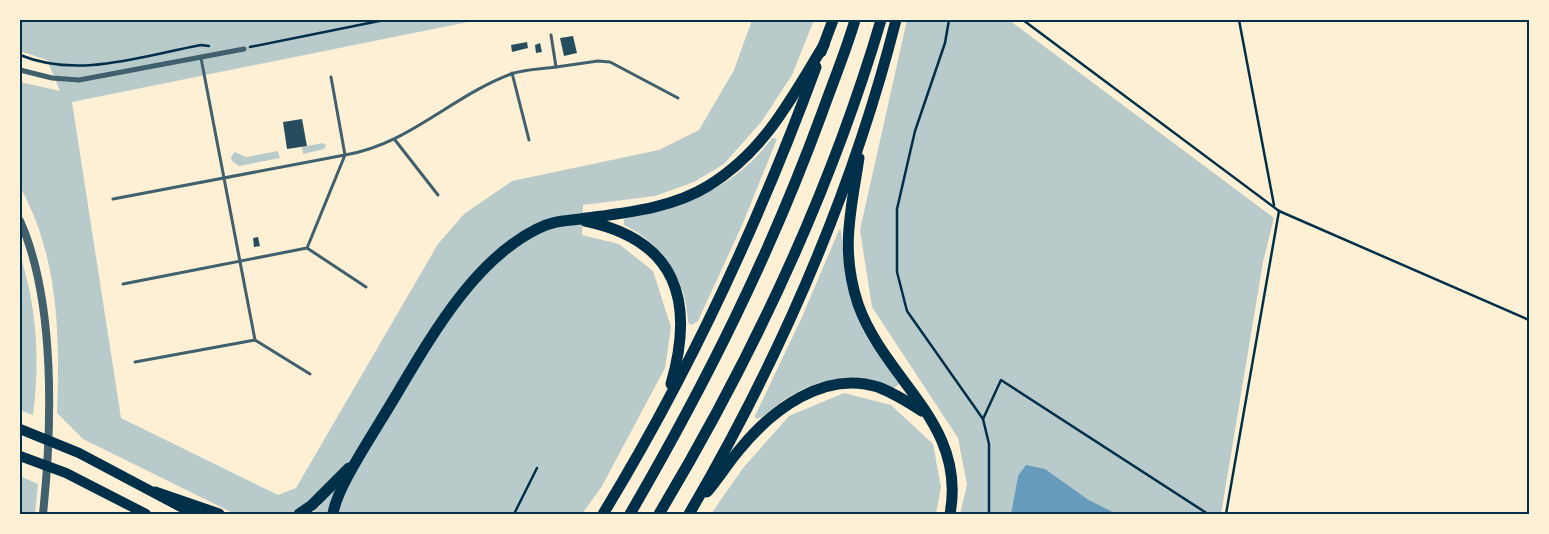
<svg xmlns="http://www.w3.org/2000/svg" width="1549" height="534" viewBox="0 0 1549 534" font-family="Poppins,sans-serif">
	<rect width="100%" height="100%" fill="#fdf0d5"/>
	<g fill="#b9caca">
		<path d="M 20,20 L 478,20 L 72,102 L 121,418 L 278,495 L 296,488 L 438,244 L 464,214 L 512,181 L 659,150 L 699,130 L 734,70 L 752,20 L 814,20 L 792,75 L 762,121 L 724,164 L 694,182 L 655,196 L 583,205 L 582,235 L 619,244 L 653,271 L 671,327 L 665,368 L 602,486 L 582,514 L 330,514 L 328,510 L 327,514 L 311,514 L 321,505 L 312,499 L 290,514 L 235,514 L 83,439 L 57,413 C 60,336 59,257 20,187 L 20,82 L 60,91 L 47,60 L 20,51 Z"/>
		<path d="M 907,20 L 1009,20 L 1274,218 L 1263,262 L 1221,514 L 1117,514 L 1087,499 L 1018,476 L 1011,514 L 960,514 L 967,485 L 958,438 L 872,307 L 860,230 Z"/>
		<path d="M 772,138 L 777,139 L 743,223 L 698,321 L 691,325 L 688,322 C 686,279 663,244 624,225 L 624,219 C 682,207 736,188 772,138 Z"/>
		<path d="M 323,143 L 326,145 L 324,149 L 303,154 L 302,147 Z"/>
		<path d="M 278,151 L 280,158 L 239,166 L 232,161 L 231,157 L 235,152 L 246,157 Z"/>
		<path d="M 839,230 L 841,230 C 844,268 849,306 868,339 C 877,355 890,369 899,384 L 894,388 C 855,374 820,376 784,400 C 776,405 766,417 756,419 L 755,416 L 802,317 Z"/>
		<path d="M 20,255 C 37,307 40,361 33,415 L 20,410 Z"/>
		<path d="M 844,393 L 891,405 L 933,444 L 941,487 L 936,514 L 711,514 L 743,468 L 789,416 Z"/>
		<path d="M 20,476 L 38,484 L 35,514 L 20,514 Z"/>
	</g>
	<path fill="#669bbc" d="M 1026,465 L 1045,469 L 1087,499 L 1117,514 L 1011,514 L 1018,476 Z"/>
	<g fill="#264d5e">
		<path d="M 573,36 L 577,53 L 564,56 L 560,38 Z"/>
		<path d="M 527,42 L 528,48 L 512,52 L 511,45 Z"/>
		<path d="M 540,43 L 542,52 L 536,53 L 535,45 Z"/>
		<path d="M 302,119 L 307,146 L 287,149 L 283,122 Z"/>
		<path d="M 258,237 L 260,246 L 254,247 L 253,238 Z"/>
	</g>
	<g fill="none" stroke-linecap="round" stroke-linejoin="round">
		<g stroke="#003049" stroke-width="2.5">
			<path d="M 949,20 L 945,43 L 915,131 L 897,209 L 897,272 L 907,311 L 983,419 L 989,444 L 989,514"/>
			<path d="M 1023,20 L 1279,211 L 1529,320"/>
			<path d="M 1239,20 L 1274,205"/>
			<path d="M 250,47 L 384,20"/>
			<path d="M 20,55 C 78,79 142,56 201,45 L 209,46"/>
			<path d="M 983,419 L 1001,380 L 1208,514"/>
			<path d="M 514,514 L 537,468"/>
			<path d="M 1226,514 L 1279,211"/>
		</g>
		<g stroke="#3f606c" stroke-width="3">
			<path d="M 201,58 L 255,340 L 310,374"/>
			<path d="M 556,67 L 598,61 L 610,62 L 678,98"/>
			<path d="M 512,73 L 529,140"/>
			<path d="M 395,140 L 438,195"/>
			<path d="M 113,199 L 345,155 L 331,77"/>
			<path d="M 307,248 L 366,287"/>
			<path d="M 123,284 L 307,248 L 345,155 C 408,145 452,96 511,74 C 524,69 542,69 556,67 L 551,35"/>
			<path d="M 135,362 L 255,340"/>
		</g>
		<path stroke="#3f606c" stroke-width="5" d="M 20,70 L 52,78 L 79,80 L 244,49"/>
		<path stroke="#3f606c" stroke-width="8" d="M 20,221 C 56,301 52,428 43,514"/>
		<g stroke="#003049" stroke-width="10">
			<path d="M 20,429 L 79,453 L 194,514"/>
			<path d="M 20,456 L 66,473 L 146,514"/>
		</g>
		<g stroke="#003049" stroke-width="11">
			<path d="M 821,52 L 833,20"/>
			<path d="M 859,158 C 851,211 840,250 858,304 C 885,381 967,423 950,514"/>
			<path d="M 585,221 C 677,240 695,301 671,384"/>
			<path d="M 155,492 L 219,514"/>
			<path d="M 707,492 C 719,478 728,463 740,449 C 772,410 824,370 878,387 C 894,393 908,402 922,411"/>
			<path d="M 299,514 L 312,505 L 349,468"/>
			<path d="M 333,514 C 336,490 368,442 381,420 C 421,356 466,264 537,229 C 551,221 565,221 580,219 C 622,213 671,209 708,186 C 765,151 790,100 824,45"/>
			<path d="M 603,514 C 689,373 759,222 816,67"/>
			<path d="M 630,514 C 706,383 770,255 822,113 C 833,82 846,51 855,20"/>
			<path d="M 659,514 C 751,360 830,193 881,20"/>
			<path d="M 689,514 C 779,360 852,193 896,20"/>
		</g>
	</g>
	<rect width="1549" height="534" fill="none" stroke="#fdf0d5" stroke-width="42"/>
	<rect x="21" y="21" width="1507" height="492" fill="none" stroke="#003049" stroke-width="2"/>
</svg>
